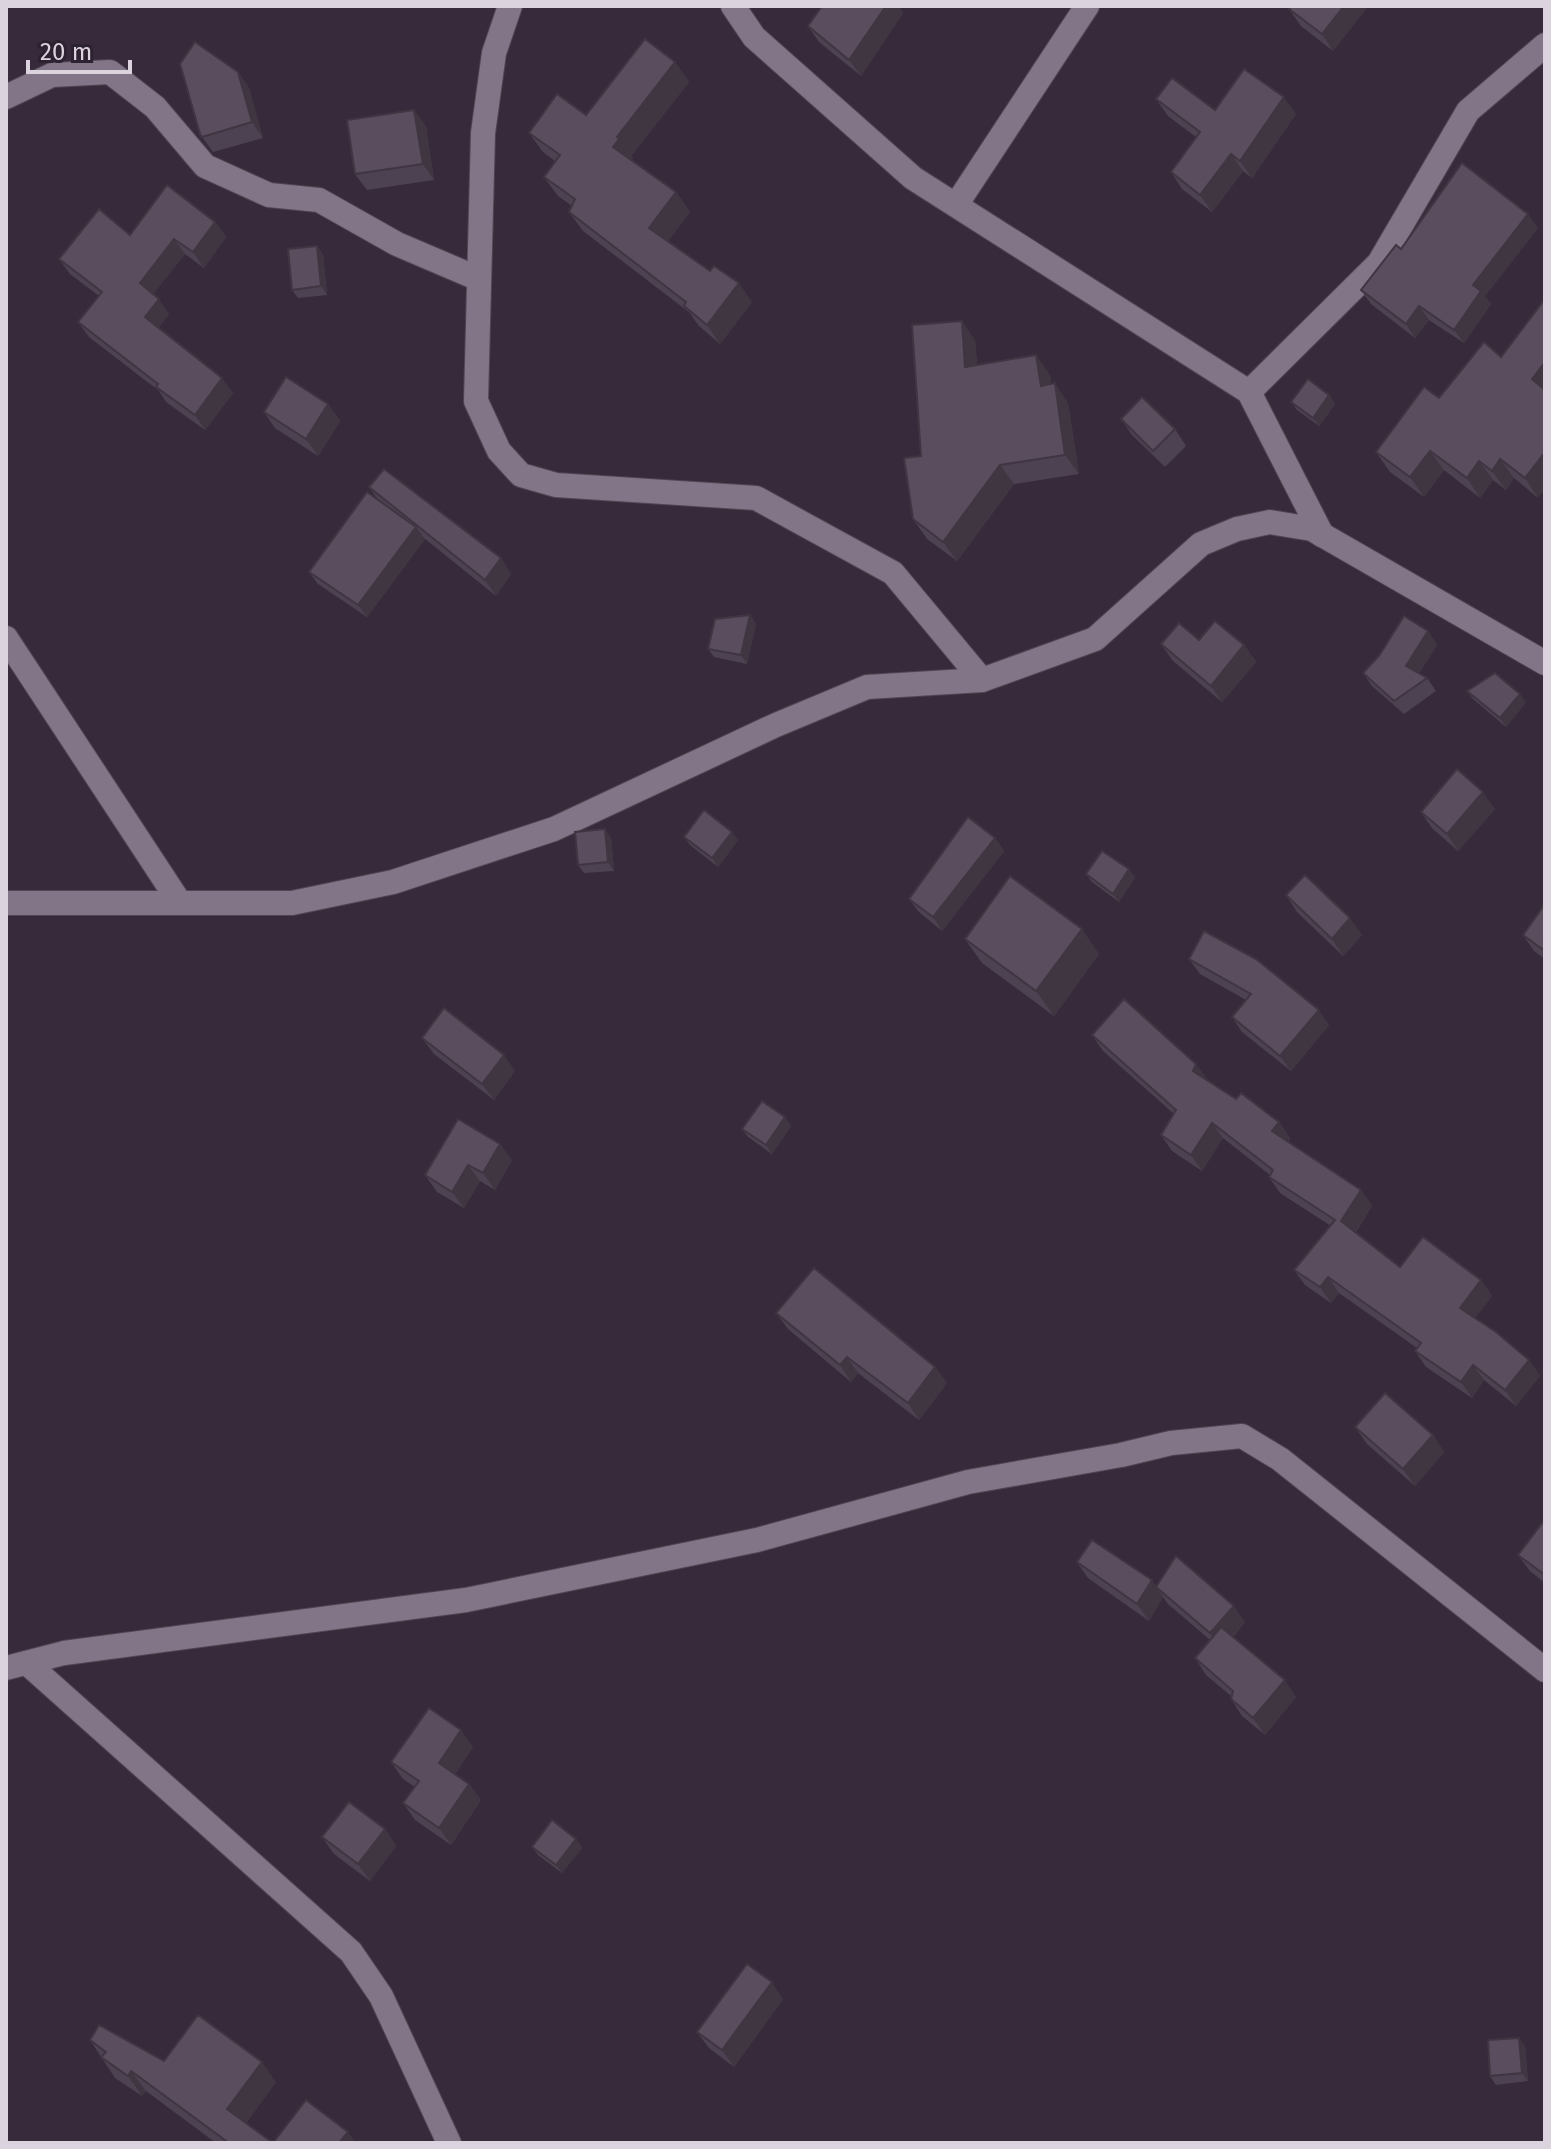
<svg xmlns="http://www.w3.org/2000/svg" width="1551" height="2149" viewBox="0 0 1551 2149" font-family="'Fira Sans',sans-serif">
	<rect width="100%" height="100%" fill="#372b3b"/>
	<g fill="none" stroke-linecap="round" stroke-linejoin="round">
		<defs>
			<g id="minor">
				<path d="M 510,6 L 494,53 L 483,133 L 476,401 L 499,451 L 521,475 L 556,485 L 756,498 L 893,573 L 982,680"/>
				<path d="M 733,6 L 754,37 L 913,178 L 1249,392 L 1322,535"/>
				<path d="M 6,97 L 52,75 L 110,72 L 155,107 L 205,166 L 269,195 L 319,200 L 397,244 L 479,279"/>
				<path d="M 956,205 L 1087,6"/>
				<path d="M 1249,392 L 1379,263 L 1468,111 L 1545,45"/>
				<path d="M 6,638 L 180,903"/>
				<path d="M 6,903 L 292,903 L 393,882 L 554,829 L 776,725 L 867,687 L 982,680 L 1095,639 L 1201,544 L 1237,529 L 1270,522 L 1312,529 L 1545,663"/>
				<path d="M 27,1663 L 351,1952 L 381,1996 L 449,2143"/>
				<path d="M 6,1668 L 64,1653 L 466,1600 L 757,1540 L 968,1482 L 1121,1455 L 1171,1443 L 1242,1436 L 1280,1459 L 1545,1670"/>
			</g>
		</defs>
		<use href="#minor" stroke="#504653" stroke-width="26"/>
		<use href="#minor" stroke="#837588" stroke-width="24"/>
	</g>
	<g fill="#4d4251">
		<path d="M 1368,6 L 1333,51 L 1301,26 L 1289,9 Z"/>
		<path d="M 903,13 L 861,76 L 819,42 L 808,26 Z"/>
		<path d="M 675,62 L 689,82 L 631,156 L 633,158 L 631,160 L 676,192 L 690,212 L 668,241 L 752,302 L 720,344 L 698,325 L 690,313 L 583,231 L 569,212 L 572,206 L 558,196 L 544,177 L 555,161 L 543,152 L 529,133 L 586,115 Z"/>
		<path d="M 238,72 L 249,88 L 263,138 L 213,152 L 200,134 Z"/>
		<path d="M 1156,99 L 1215,110 L 1296,114 L 1252,178 L 1243,171 L 1212,212 L 1182,189 L 1171,172 L 1196,137 L 1168,116 Z"/>
		<path d="M 414,110 L 426,127 L 434,180 L 367,190 L 355,174 Z"/>
		<path d="M 215,222 L 226,237 L 204,268 L 185,254 L 153,294 L 169,314 L 158,328 L 233,393 L 205,430 L 166,402 L 159,391 L 89,337 L 78,322 L 99,296 L 70,274 L 59,259 L 130,235 Z"/>
		<path d="M 1538,228 L 1485,296 L 1491,304 L 1464,343 L 1429,320 L 1415,338 L 1371,304 L 1361,290 L 1401,249 Z"/>
		<path d="M 317,246 L 323,255 L 327,295 L 298,298 L 292,290 Z"/>
		<path d="M 975,340 L 977,365 L 1050,375 L 1051,384 L 1068,403 L 1079,474 L 1014,484 L 957,561 L 927,539 L 913,519 L 921,456 Z"/>
		<path d="M 1484,342 L 1538,498 L 1514,478 L 1506,490 L 1493,480 L 1480,498 L 1444,470 L 1424,497 L 1390,472 L 1376,452 L 1439,398 Z"/>
		<path d="M 1329,395 L 1335,404 L 1319,426 L 1297,410 L 1291,402 Z"/>
		<path d="M 328,404 L 340,421 L 318,456 L 275,428 L 264,412 Z"/>
		<path d="M 1121,419 L 1175,429 L 1186,446 L 1165,467 L 1132,435 Z"/>
		<path d="M 369,487 L 501,558 L 511,574 L 496,596 L 424,538 L 425,539 L 367,617 L 318,584 L 309,572 L 378,500 Z"/>
		<path d="M 750,615 L 756,624 L 747,664 L 714,657 L 708,649 Z"/>
		<path d="M 1428,631 L 1437,645 L 1419,673 L 1427,678 L 1436,691 L 1404,714 L 1372,686 L 1363,673 Z"/>
		<path d="M 1199,640 L 1244,645 L 1256,662 L 1222,702 L 1173,661 L 1161,644 Z"/>
		<path d="M 1467,691 L 1526,702 L 1506,727 L 1473,699 Z"/>
		<path d="M 1495,809 L 1458,851 L 1432,828 L 1421,812 Z"/>
		<path d="M 684,837 L 738,840 L 718,867 L 690,845 Z"/>
		<path d="M 611,838 L 614,871 L 584,873 L 578,865 Z"/>
		<path d="M 995,838 L 1004,851 L 942,931 L 919,912 L 909,899 Z"/>
		<path d="M 1086,874 L 1135,877 L 1119,902 L 1092,882 Z"/>
		<path d="M 1286,895 L 1362,935 L 1343,956 L 1297,912 Z"/>
		<path d="M 1545,904 L 1545,959 L 1534,951 L 1523,935 Z"/>
		<path d="M 965,939 L 1099,954 L 1054,1016 L 982,963 Z"/>
		<path d="M 1189,959 L 1329,1025 L 1291,1071 L 1242,1032 L 1232,1017 L 1246,1000 L 1200,974 Z"/>
		<path d="M 1092,1035 L 1196,1064 L 1207,1080 L 1236,1099 L 1279,1122 L 1290,1138 L 1288,1142 L 1361,1190 L 1372,1206 L 1356,1232 L 1400,1267 L 1481,1280 L 1492,1296 L 1475,1318 L 1529,1360 L 1540,1376 L 1516,1406 L 1484,1380 L 1472,1398 L 1426,1367 L 1415,1351 L 1417,1348 L 1339,1293 L 1331,1303 L 1305,1285 L 1294,1270 L 1331,1226 L 1280,1193 L 1269,1177 L 1270,1175 L 1223,1138 L 1202,1171 L 1172,1151 L 1161,1135 L 1174,1114 L 1103,1051 Z"/>
		<path d="M 422,1038 L 515,1071 L 494,1100 L 434,1054 Z"/>
		<path d="M 785,1117 L 791,1126 L 772,1154 L 748,1137 L 742,1129 Z"/>
		<path d="M 458,1119 L 512,1160 L 495,1190 L 480,1181 L 464,1208 L 437,1192 L 425,1175 Z"/>
		<path d="M 776,1313 L 935,1367 L 947,1383 L 919,1420 L 858,1373 L 851,1382 L 788,1329 Z"/>
		<path d="M 1355,1427 L 1433,1435 L 1444,1452 L 1415,1486 L 1367,1444 Z"/>
		<path d="M 1545,1519 L 1545,1583 L 1530,1571 L 1518,1555 Z"/>
		<path d="M 1077,1562 L 1156,1586 L 1245,1622 L 1233,1637 L 1296,1697 L 1265,1735 L 1242,1716 L 1231,1699 L 1231,1696 L 1206,1675 L 1195,1658 L 1210,1640 L 1168,1604 L 1163,1597 L 1149,1621 L 1088,1578 Z"/>
		<path d="M 473,1747 L 455,1774 L 469,1784 L 481,1800 L 451,1845 L 415,1820 L 403,1803 L 415,1787 L 403,1779 L 391,1762 Z"/>
		<path d="M 385,1829 L 396,1846 L 370,1881 L 334,1854 L 322,1837 Z"/>
		<path d="M 576,1839 L 582,1848 L 562,1873 L 538,1855 L 532,1847 Z"/>
		<path d="M 783,1999 L 734,2067 L 709,2048 L 697,2032 Z"/>
		<path d="M 90,2040 L 164,2061 L 276,2082 L 246,2123 L 273,2143 L 216,2143 L 146,2091 L 142,2096 L 115,2078 Z"/>
		<path d="M 1525,2046 L 1528,2081 L 1496,2085 L 1490,2076 Z"/>
	</g>
	<g fill="#3f3642">
		<path d="M 886,6 L 899,6 L 903,13 L 861,76 L 849,60 Z"/>
		<path d="M 1344,6 L 1368,6 L 1333,51 L 1322,34 Z"/>
		<path d="M 675,62 L 689,82 L 631,156 L 633,158 L 627,167 L 613,147 L 617,137 Z"/>
		<path d="M 238,72 L 249,88 L 263,138 L 252,122 Z"/>
		<path d="M 1284,97 L 1296,114 L 1252,178 L 1240,161 Z"/>
		<path d="M 414,110 L 426,127 L 434,180 L 423,164 Z"/>
		<path d="M 1231,154 L 1243,171 L 1212,212 L 1200,195 Z"/>
		<path d="M 676,192 L 690,212 L 663,248 L 649,228 Z"/>
		<path d="M 1528,214 L 1538,228 L 1485,296 L 1491,304 L 1464,343 L 1454,330 L 1473,285 Z"/>
		<path d="M 215,222 L 226,237 L 204,268 L 193,252 Z"/>
		<path d="M 174,239 L 185,254 L 150,298 L 140,283 Z"/>
		<path d="M 317,246 L 323,255 L 327,295 L 321,286 Z"/>
		<path d="M 739,283 L 752,302 L 720,344 L 707,325 Z"/>
		<path d="M 159,299 L 169,314 L 155,333 L 145,317 Z"/>
		<path d="M 1419,306 L 1429,320 L 1415,338 L 1406,324 Z"/>
		<path d="M 962,321 L 975,340 L 979,386 L 965,367 Z"/>
		<path d="M 1036,355 L 1050,375 L 1054,405 L 1041,386 Z"/>
		<path d="M 1545,362 L 1545,398 L 1532,379 Z"/>
		<path d="M 222,378 L 233,393 L 205,430 L 195,415 Z"/>
		<path d="M 1055,383 L 1068,403 L 1079,474 L 1065,455 Z"/>
		<path d="M 1329,395 L 1335,404 L 1319,426 L 1313,418 Z"/>
		<path d="M 328,404 L 340,421 L 318,456 L 306,439 Z"/>
		<path d="M 1430,451 L 1444,470 L 1424,497 L 1410,477 Z"/>
		<path d="M 1545,453 L 1545,489 L 1538,498 L 1525,478 Z"/>
		<path d="M 1500,459 L 1514,478 L 1506,490 L 1492,471 Z"/>
		<path d="M 1479,461 L 1493,480 L 1480,498 L 1467,478 Z"/>
		<path d="M 1000,465 L 1014,484 L 957,561 L 943,542 Z"/>
		<path d="M 416,527 L 425,539 L 367,617 L 358,605 Z"/>
		<path d="M 501,558 L 511,574 L 496,596 L 485,580 Z"/>
		<path d="M 750,615 L 756,624 L 747,664 L 741,655 Z"/>
		<path d="M 1428,631 L 1437,645 L 1415,679 L 1406,666 Z"/>
		<path d="M 1244,645 L 1256,662 L 1222,702 L 1211,686 Z"/>
		<path d="M 1520,694 L 1526,702 L 1506,727 L 1500,718 Z"/>
		<path d="M 1483,792 L 1495,809 L 1458,851 L 1447,834 Z"/>
		<path d="M 605,829 L 611,838 L 614,871 L 608,862 Z"/>
		<path d="M 732,832 L 738,840 L 718,867 L 712,858 Z"/>
		<path d="M 995,838 L 1004,851 L 942,931 L 933,917 Z"/>
		<path d="M 1129,869 L 1135,877 L 1119,902 L 1113,894 Z"/>
		<path d="M 1350,918 L 1362,935 L 1343,956 L 1332,939 Z"/>
		<path d="M 1082,929 L 1099,954 L 1054,1016 L 1036,991 Z"/>
		<path d="M 1319,1010 L 1329,1025 L 1291,1071 L 1280,1056 Z"/>
		<path d="M 504,1055 L 515,1071 L 494,1100 L 482,1084 Z"/>
		<path d="M 1196,1064 L 1207,1079 L 1204,1087 L 1193,1071 Z"/>
		<path d="M 785,1117 L 791,1126 L 772,1154 L 766,1145 Z"/>
		<path d="M 1279,1122 L 1290,1138 L 1283,1147 L 1272,1131 Z"/>
		<path d="M 1212,1123 L 1223,1138 L 1202,1171 L 1191,1155 Z"/>
		<path d="M 500,1144 L 512,1160 L 495,1190 L 483,1173 Z"/>
		<path d="M 468,1165 L 480,1181 L 464,1208 L 452,1192 Z"/>
		<path d="M 1361,1190 L 1372,1206 L 1352,1237 L 1341,1221 Z"/>
		<path d="M 1328,1277 L 1339,1293 L 1331,1303 L 1320,1287 Z"/>
		<path d="M 1481,1280 L 1492,1296 L 1471,1323 L 1460,1308 Z"/>
		<path d="M 847,1357 L 858,1373 L 851,1382 L 840,1365 Z"/>
		<path d="M 1529,1360 L 1540,1376 L 1516,1406 L 1505,1390 Z"/>
		<path d="M 1473,1365 L 1484,1380 L 1472,1398 L 1461,1382 Z"/>
		<path d="M 935,1367 L 947,1383 L 919,1420 L 908,1403 Z"/>
		<path d="M 1433,1435 L 1444,1452 L 1415,1486 L 1403,1469 Z"/>
		<path d="M 1152,1580 L 1163,1597 L 1149,1621 L 1137,1604 Z"/>
		<path d="M 1234,1606 L 1245,1622 L 1221,1650 L 1210,1633 Z"/>
		<path d="M 1285,1680 L 1296,1697 L 1265,1735 L 1253,1718 Z"/>
		<path d="M 461,1730 L 473,1747 L 451,1780 L 439,1763 Z"/>
		<path d="M 469,1784 L 481,1800 L 451,1845 L 439,1828 Z"/>
		<path d="M 385,1829 L 396,1846 L 370,1881 L 358,1864 Z"/>
		<path d="M 576,1839 L 582,1848 L 562,1873 L 556,1865 Z"/>
		<path d="M 772,1982 L 783,1999 L 734,2067 L 722,2050 Z"/>
		<path d="M 1519,2038 L 1525,2046 L 1528,2081 L 1522,2073 Z"/>
		<path d="M 262,2062 L 276,2082 L 241,2129 L 227,2109 Z"/>
		<path d="M 131,2071 L 146,2091 L 142,2096 L 128,2076 Z"/>
		<path d="M 348,2132 L 356,2143 L 339,2143 Z"/>
	</g>
	<g fill="#5a4d5e" stroke="#3f3642" stroke-width="2">
		<path d="M 822,6 L 886,6 L 849,60 L 808,26 Z"/>
		<path d="M 1292,6 L 1344,6 L 1322,34 L 1289,9 Z"/>
		<path d="M 645,39 L 675,62 L 617,137 L 619,139 L 613,147 L 676,192 L 649,228 L 710,271 L 714,266 L 739,283 L 707,325 L 684,306 L 686,302 L 569,212 L 575,199 L 544,177 L 560,155 L 529,133 L 557,94 L 586,115 Z"/>
		<path d="M 195,42 L 238,72 L 252,122 L 202,137 L 200,134 L 180,64 Z"/>
		<path d="M 1244,69 L 1284,97 L 1240,161 L 1231,154 L 1200,195 L 1171,172 L 1200,132 L 1156,99 L 1172,78 L 1215,110 Z"/>
		<path d="M 414,110 L 423,164 L 355,174 L 347,120 Z"/>
		<path d="M 1462,163 L 1528,214 L 1473,285 L 1481,291 L 1454,330 L 1419,306 L 1406,324 L 1361,290 L 1396,245 L 1401,249 Z"/>
		<path d="M 167,185 L 215,222 L 193,252 L 174,239 L 140,283 L 159,299 L 145,317 L 222,378 L 195,415 L 156,387 L 158,384 L 78,322 L 102,292 L 59,259 L 99,209 L 130,235 Z"/>
		<path d="M 317,246 L 321,286 L 292,290 L 288,249 Z"/>
		<path d="M 1545,299 L 1545,362 L 1532,379 L 1545,390 L 1545,452 L 1525,478 L 1500,459 L 1492,471 L 1479,461 L 1467,478 L 1430,451 L 1410,477 L 1376,452 L 1424,387 L 1439,398 L 1484,342 L 1501,357 Z"/>
		<path d="M 962,321 L 965,367 L 1036,355 L 1041,386 L 1055,383 L 1065,455 L 1000,465 L 943,542 L 913,519 L 904,458 L 921,456 L 912,325 Z"/>
		<path d="M 286,377 L 328,404 L 306,439 L 264,412 Z"/>
		<path d="M 1308,379 L 1329,395 L 1313,418 L 1291,402 Z"/>
		<path d="M 1142,397 L 1175,429 L 1153,451 L 1121,419 Z"/>
		<path d="M 384,469 L 501,558 L 485,580 L 369,487 Z"/>
		<path d="M 367,492 L 416,527 L 358,605 L 309,572 Z"/>
		<path d="M 750,615 L 741,655 L 708,649 L 715,619 Z"/>
		<path d="M 1404,616 L 1428,631 L 1406,666 L 1427,678 L 1394,701 L 1363,673 L 1379,656 Z"/>
		<path d="M 1215,621 L 1244,645 L 1211,686 L 1161,644 L 1179,623 L 1199,640 Z"/>
		<path d="M 1495,673 L 1520,694 L 1500,718 L 1467,691 Z"/>
		<path d="M 1457,769 L 1483,792 L 1447,834 L 1421,812 Z"/>
		<path d="M 704,810 L 732,832 L 712,858 L 684,837 Z"/>
		<path d="M 968,817 L 995,838 L 933,917 L 909,899 Z"/>
		<path d="M 605,829 L 608,862 L 578,865 L 575,832 Z"/>
		<path d="M 1102,851 L 1129,869 L 1113,894 L 1086,874 Z"/>
		<path d="M 1305,875 L 1350,918 L 1332,939 L 1286,895 Z"/>
		<path d="M 1010,876 L 1082,929 L 1036,991 L 965,939 Z"/>
		<path d="M 1545,904 L 1545,951 L 1523,935 Z"/>
		<path d="M 1204,931 L 1256,959 L 1319,1010 L 1280,1056 L 1232,1017 L 1251,994 L 1189,959 Z"/>
		<path d="M 1124,999 L 1196,1064 L 1193,1071 L 1236,1099 L 1241,1093 L 1279,1122 L 1272,1131 L 1361,1190 L 1341,1221 L 1400,1267 L 1423,1237 L 1481,1280 L 1460,1308 L 1496,1332 L 1529,1360 L 1505,1390 L 1473,1365 L 1461,1382 L 1415,1351 L 1421,1343 L 1328,1277 L 1320,1287 L 1294,1270 L 1335,1220 L 1269,1177 L 1273,1170 L 1212,1123 L 1191,1155 L 1161,1135 L 1176,1110 L 1092,1035 Z"/>
		<path d="M 444,1008 L 504,1055 L 482,1084 L 422,1038 Z"/>
		<path d="M 762,1101 L 785,1117 L 766,1145 L 742,1129 Z"/>
		<path d="M 458,1119 L 500,1144 L 483,1173 L 468,1165 L 452,1192 L 425,1175 Z"/>
		<path d="M 814,1268 L 935,1367 L 908,1403 L 847,1357 L 840,1365 L 776,1313 Z"/>
		<path d="M 1385,1393 L 1433,1435 L 1403,1469 L 1355,1427 Z"/>
		<path d="M 1545,1519 L 1545,1575 L 1518,1555 Z"/>
		<path d="M 1092,1540 L 1152,1580 L 1137,1604 L 1077,1562 Z"/>
		<path d="M 1176,1556 L 1234,1606 L 1210,1633 L 1156,1587 Z"/>
		<path d="M 1221,1627 L 1285,1680 L 1253,1718 L 1231,1699 L 1233,1691 L 1195,1658 Z"/>
		<path d="M 429,1708 L 461,1730 L 439,1763 L 469,1784 L 439,1828 L 403,1803 L 419,1781 L 391,1762 Z"/>
		<path d="M 349,1802 L 385,1829 L 358,1864 L 322,1837 Z"/>
		<path d="M 552,1820 L 576,1839 L 556,1865 L 532,1847 Z"/>
		<path d="M 747,1964 L 772,1982 L 722,2050 L 697,2032 Z"/>
		<path d="M 198,2015 L 262,2062 L 227,2109 L 273,2143 L 229,2143 L 131,2071 L 128,2076 L 101,2057 L 106,2052 L 90,2040 L 99,2025 L 164,2061 Z"/>
		<path d="M 1519,2038 L 1522,2073 L 1490,2076 L 1488,2040 Z"/>
		<path d="M 306,2100 L 348,2132 L 339,2143 L 315,2143 L 313,2142 L 312,2143 L 273,2143 Z"/>
	</g>
	<rect width="1551" height="2149" fill="none" stroke="#dbd4de" stroke-width="16"/>
	<path d="M28 60v12h102v-12" fill="none" stroke="#dbd4de" stroke-width="4"/>
	<text x="40" y="60" font-size="24" fill="#dbd4de" stroke="#2d2231" stroke-width="6" paint-order="stroke">20 m</text>
</svg>
